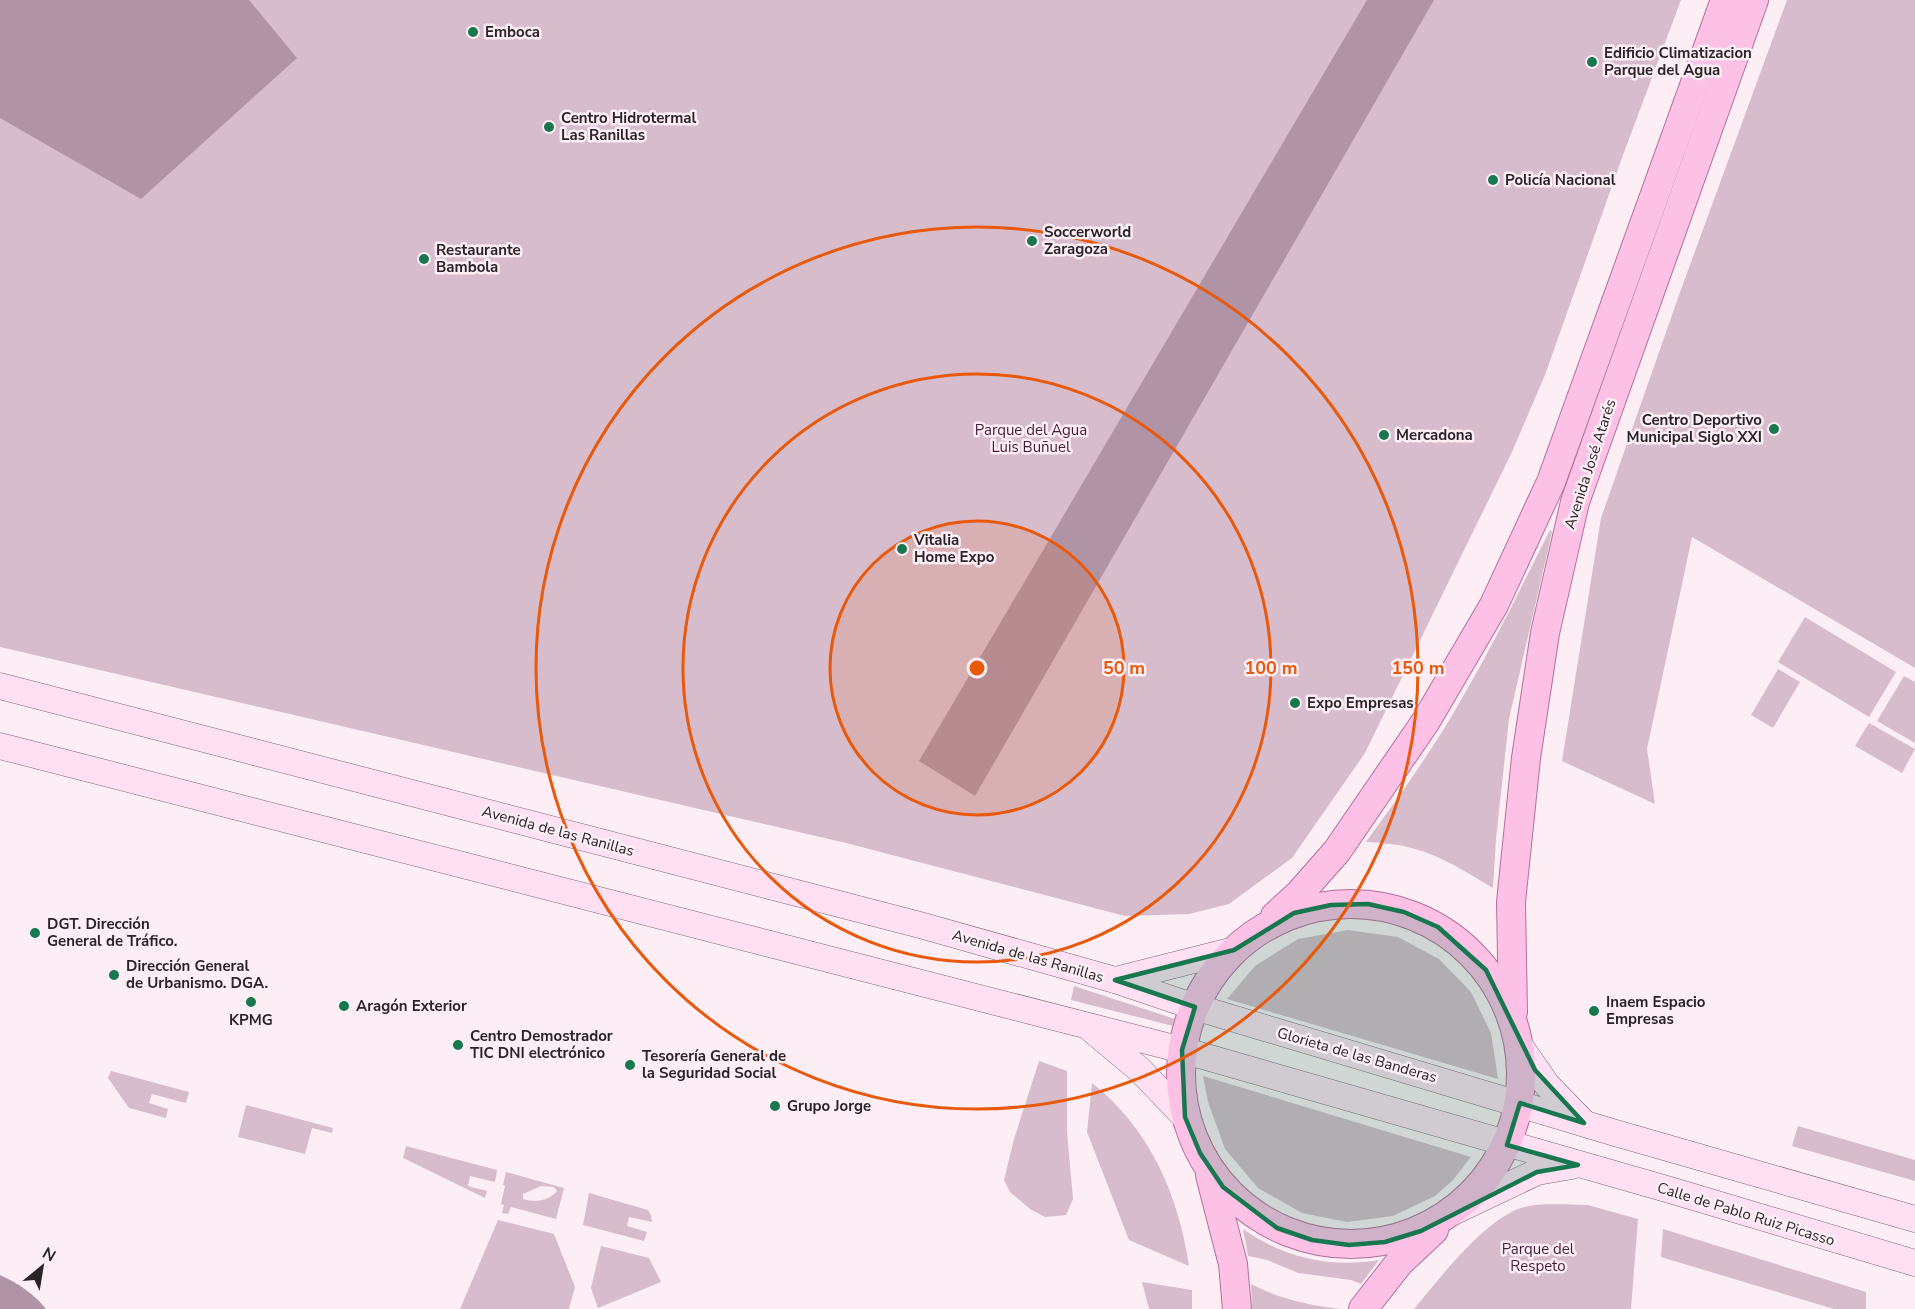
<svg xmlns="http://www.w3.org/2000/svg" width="1915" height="1309" viewBox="0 0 1915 1309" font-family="'Nunito Sans',sans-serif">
	<rect width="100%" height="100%" fill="#fdeef6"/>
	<g fill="#d7bccb" fill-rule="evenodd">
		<path d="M 0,0 L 1681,0 L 1623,155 L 1545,375 L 1512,452 L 1365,753 L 1292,858 L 1229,904 L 1189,914 L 1125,916 L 846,843 L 0,647 Z"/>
		<path d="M 1787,0 L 1915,0 L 1915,668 L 1692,537 L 1647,749 L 1655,804 L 1562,761 L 1601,518 L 1679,295 Z"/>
		<path d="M 1550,530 L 1552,532 L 1509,719 L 1496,839 L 1493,888 C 1446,860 1423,844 1366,842 C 1401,794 1436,745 1465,693 C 1496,640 1522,585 1550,530 Z"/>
		<path d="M 1805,617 L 1896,672 L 1869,717 L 1778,662 Z"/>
		<path d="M 1778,669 L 1800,682 L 1773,728 L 1751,715 Z"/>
		<path d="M 1904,676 L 1915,682 L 1915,743 L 1877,721 Z"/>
		<path d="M 1869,723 L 1915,749 L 1902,773 L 1855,746 Z"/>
		<path d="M 1348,930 L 1398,937 L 1439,959 L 1471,992 L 1491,1033 L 1498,1079 L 1227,999 L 1255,966 L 1298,939 Z"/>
		<path d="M 1074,986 L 1175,1019 L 1173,1026 L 1071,1000 Z"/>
		<path d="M 1039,1061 L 1067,1071 L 1067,1131 L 1073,1199 L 1066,1215 L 1045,1217 L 1030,1209 L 1010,1192 L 1004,1180 L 1014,1139 Z"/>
		<path d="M 111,1071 L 189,1092 L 186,1103 L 152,1094 L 149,1103 L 168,1109 L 166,1118 L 129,1108 L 108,1078 Z"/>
		<path d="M 1203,1076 L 1471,1157 L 1453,1180 L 1435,1196 L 1393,1216 L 1347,1222 L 1302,1213 L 1258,1188 L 1225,1149 L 1208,1102 Z"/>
		<path d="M 1092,1083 C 1150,1129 1178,1194 1189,1266 L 1129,1240 L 1087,1132 Z"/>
		<path d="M 246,1105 L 333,1128 L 332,1133 L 312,1128 L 305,1154 L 238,1137 Z"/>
		<path d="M 1798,1126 L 1915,1160 L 1915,1181 L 1792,1146 Z"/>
		<path d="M 406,1146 L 497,1170 L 495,1182 L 470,1176 L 468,1186 L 487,1191 L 485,1198 L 403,1158 Z"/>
		<path d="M 506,1172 L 564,1188 L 556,1219 L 511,1207 L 508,1214 L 502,1213 L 504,1205 L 501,1204 L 505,1186 L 503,1185 ZM 541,1186 L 554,1187 L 557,1191 C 548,1201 536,1203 523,1199 L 523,1194 Z"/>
		<path d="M 589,1193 L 648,1210 L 651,1215 L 652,1222 L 629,1217 L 627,1226 L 647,1232 L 644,1241 L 583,1225 Z"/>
		<path d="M 1588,1205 L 1638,1219 L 1631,1309 L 1414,1309 C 1439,1279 1490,1212 1529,1206 C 1548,1203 1569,1205 1588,1205 Z"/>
		<path d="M 498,1220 L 554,1234 L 575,1287 L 569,1309 L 460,1309 Z"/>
		<path d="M 1243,1229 C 1285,1258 1329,1268 1379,1260 L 1361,1284 L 1351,1280 L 1298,1273 L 1267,1260 L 1248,1256 Z"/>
		<path d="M 1663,1229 L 1866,1292 L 1866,1309 L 1834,1309 L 1661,1257 Z"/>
		<path d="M 601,1246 L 649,1258 L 661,1282 L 598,1308 L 591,1288 Z"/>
		<path d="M 1142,1282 L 1192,1290 L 1192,1309 L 1149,1309 Z"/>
		<path d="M 1251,1284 C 1280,1299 1308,1305 1341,1309 L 1252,1309 Z"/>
	</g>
	<g fill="#b093a4">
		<path d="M 0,0 L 249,0 L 297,58 L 141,199 L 0,118 Z"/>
		<path d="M 1367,0 L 1434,0 L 975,796 L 919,761 Z"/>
		<path d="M 0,1275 C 18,1283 34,1294 46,1309 L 0,1309 Z"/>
	</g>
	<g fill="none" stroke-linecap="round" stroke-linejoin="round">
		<defs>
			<g id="secondary">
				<path d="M 0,686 L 920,925 L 1115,980 L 1195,1007 L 1612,1132 L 1915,1219"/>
				<path d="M 0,746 L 1182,1050 L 1670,1190 L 1915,1263"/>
				<path d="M 1115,980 L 1234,950"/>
				<path d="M 1092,1030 L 1140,1070 L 1185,1117"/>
				<path d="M 1520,1046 L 1547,1085 L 1582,1121"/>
				<path d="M 1453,1212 L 1537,1172 L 1572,1166"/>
			</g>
			<g id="primary">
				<circle cx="1351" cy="1074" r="170"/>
				<path d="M 1275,916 L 1300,893 L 1337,851 L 1426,721 L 1494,605 L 1551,482 L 1725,0"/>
				<path d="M 1513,1012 L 1511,902 L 1526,758 L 1545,633 L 1575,502 L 1754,0"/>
				<path d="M 1210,1175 L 1233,1264 L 1237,1309"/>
				<path d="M 1363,1309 L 1399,1263 L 1434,1230"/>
			</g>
		</defs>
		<use href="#secondary" stroke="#796972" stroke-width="27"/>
		<use href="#primary" stroke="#b26f98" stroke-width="30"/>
		<use href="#secondary" stroke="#fee0f2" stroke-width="26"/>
		<use href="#primary" stroke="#fdc1e6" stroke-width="28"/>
	</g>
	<path fill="#17774e" fill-opacity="0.2" stroke="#17774e" stroke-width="4.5" stroke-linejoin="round" d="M 1368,904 L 1404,912 L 1438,927 L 1486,970 L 1535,1070 L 1584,1123 L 1520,1103 L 1507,1145 L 1578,1165 L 1537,1172 L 1421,1231 L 1385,1242 L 1349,1245 L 1312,1240 L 1277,1228 L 1223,1187 L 1200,1153 L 1185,1117 L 1182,1050 L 1195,1007 L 1115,980 L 1234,950 L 1294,913 L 1331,905 Z"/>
	<circle cx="977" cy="668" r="147" fill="#e8590c" fill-opacity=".12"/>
	<g fill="none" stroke="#e8590c" stroke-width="3">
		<circle cx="977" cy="668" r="147"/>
		<circle cx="977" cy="668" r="294"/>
		<circle cx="977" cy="668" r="441"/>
	</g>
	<g fill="#17774e" stroke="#fdeef6" stroke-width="2">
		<circle cx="473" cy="32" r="6"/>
		<circle cx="1592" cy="62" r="6"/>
		<circle cx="549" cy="127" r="6"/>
		<circle cx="1493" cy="180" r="6"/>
		<circle cx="1032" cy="241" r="6"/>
		<circle cx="424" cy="259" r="6"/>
		<circle cx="1774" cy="429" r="6"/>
		<circle cx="1384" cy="435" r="6"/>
		<circle cx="902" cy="549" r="6"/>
		<circle cx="1295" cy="703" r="6"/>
		<circle cx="35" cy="933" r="6"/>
		<circle cx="114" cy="975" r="6"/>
		<circle cx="251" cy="1002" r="6"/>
		<circle cx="344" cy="1006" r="6"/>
		<circle cx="1594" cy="1011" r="6"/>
		<circle cx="458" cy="1045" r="6"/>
		<circle cx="630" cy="1065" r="6"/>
		<circle cx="775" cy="1106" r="6"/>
	</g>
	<g text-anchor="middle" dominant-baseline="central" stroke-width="5" stroke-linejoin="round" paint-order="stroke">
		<g font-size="15" font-weight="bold" fill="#2a2427" stroke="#fdeef6" text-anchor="start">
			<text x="485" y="32">Emboca</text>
			<text x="1604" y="53">Edificio Climatizacion<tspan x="1604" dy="17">Parque del Agua</tspan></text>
			<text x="561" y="118">Centro Hidrotermal<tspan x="561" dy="17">Las Ranillas</tspan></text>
			<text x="1505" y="180">Policía Nacional</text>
			<text x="1044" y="232">Soccerworld<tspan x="1044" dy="17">Zaragoza</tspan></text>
			<text x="436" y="250">Restaurante<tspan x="436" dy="17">Bambola</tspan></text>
			<text x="1762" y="420" text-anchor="end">Centro Deportivo<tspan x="1762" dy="17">Municipal Siglo XXI</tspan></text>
			<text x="1396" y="435">Mercadona</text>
			<text x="914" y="540">Vitalia<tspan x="914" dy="17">Home Expo</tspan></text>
			<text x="1307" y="703">Expo Empresas</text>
			<text x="47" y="924">DGT. Dirección<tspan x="47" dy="17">General de Tráfico.</tspan></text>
			<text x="126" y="966">Dirección General<tspan x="126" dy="17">de Urbanismo. DGA.</tspan></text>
			<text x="1606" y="1002">Inaem Espacio<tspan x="1606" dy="17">Empresas</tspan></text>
			<text x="356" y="1006">Aragón Exterior</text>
			<text x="251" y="1020" text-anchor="middle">KPMG</text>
			<text x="470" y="1036">Centro Demostrador<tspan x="470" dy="17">TIC DNI electrónico</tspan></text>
			<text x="642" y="1056">Tesorería General de<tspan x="642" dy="17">la Seguridad Social</tspan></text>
			<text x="787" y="1106">Grupo Jorge</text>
		</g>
		<g font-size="15" fill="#451d37" stroke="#fdeef6">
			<text x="1031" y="430">Parque del Agua<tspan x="1031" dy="17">Luis Buñuel</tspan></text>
			<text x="1538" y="1249">Parque del<tspan x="1538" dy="17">Respeto</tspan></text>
		</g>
		<g font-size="15" fill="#2a2427" stroke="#fdeef6">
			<text transform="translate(1590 464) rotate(-72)">Avenida José Atarés</text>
			<text transform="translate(558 831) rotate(15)">Avenida de las Ranillas</text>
			<text transform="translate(1028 956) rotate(16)">Avenida de las Ranillas</text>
			<text transform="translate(1357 1055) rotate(16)">Glorieta de las Banderas</text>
			<text transform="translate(1746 1214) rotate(17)">Calle de Pablo Ruiz Picasso</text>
		</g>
	</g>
	<circle cx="977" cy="668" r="9" fill="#e8590c" stroke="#fdeef6" stroke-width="3"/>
	<g font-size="18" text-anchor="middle" font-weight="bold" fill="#e8590c" stroke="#fdeef6" stroke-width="5" stroke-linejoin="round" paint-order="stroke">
		<text x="1124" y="674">50 m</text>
		<text x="1271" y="674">100 m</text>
		<text x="1418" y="674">150 m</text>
	</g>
	<g transform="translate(42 1267) rotate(30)" stroke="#fdeef6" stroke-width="4.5" paint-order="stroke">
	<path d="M0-4.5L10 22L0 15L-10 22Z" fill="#2a2427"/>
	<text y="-9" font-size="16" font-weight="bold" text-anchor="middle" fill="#2a2427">N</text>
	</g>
</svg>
